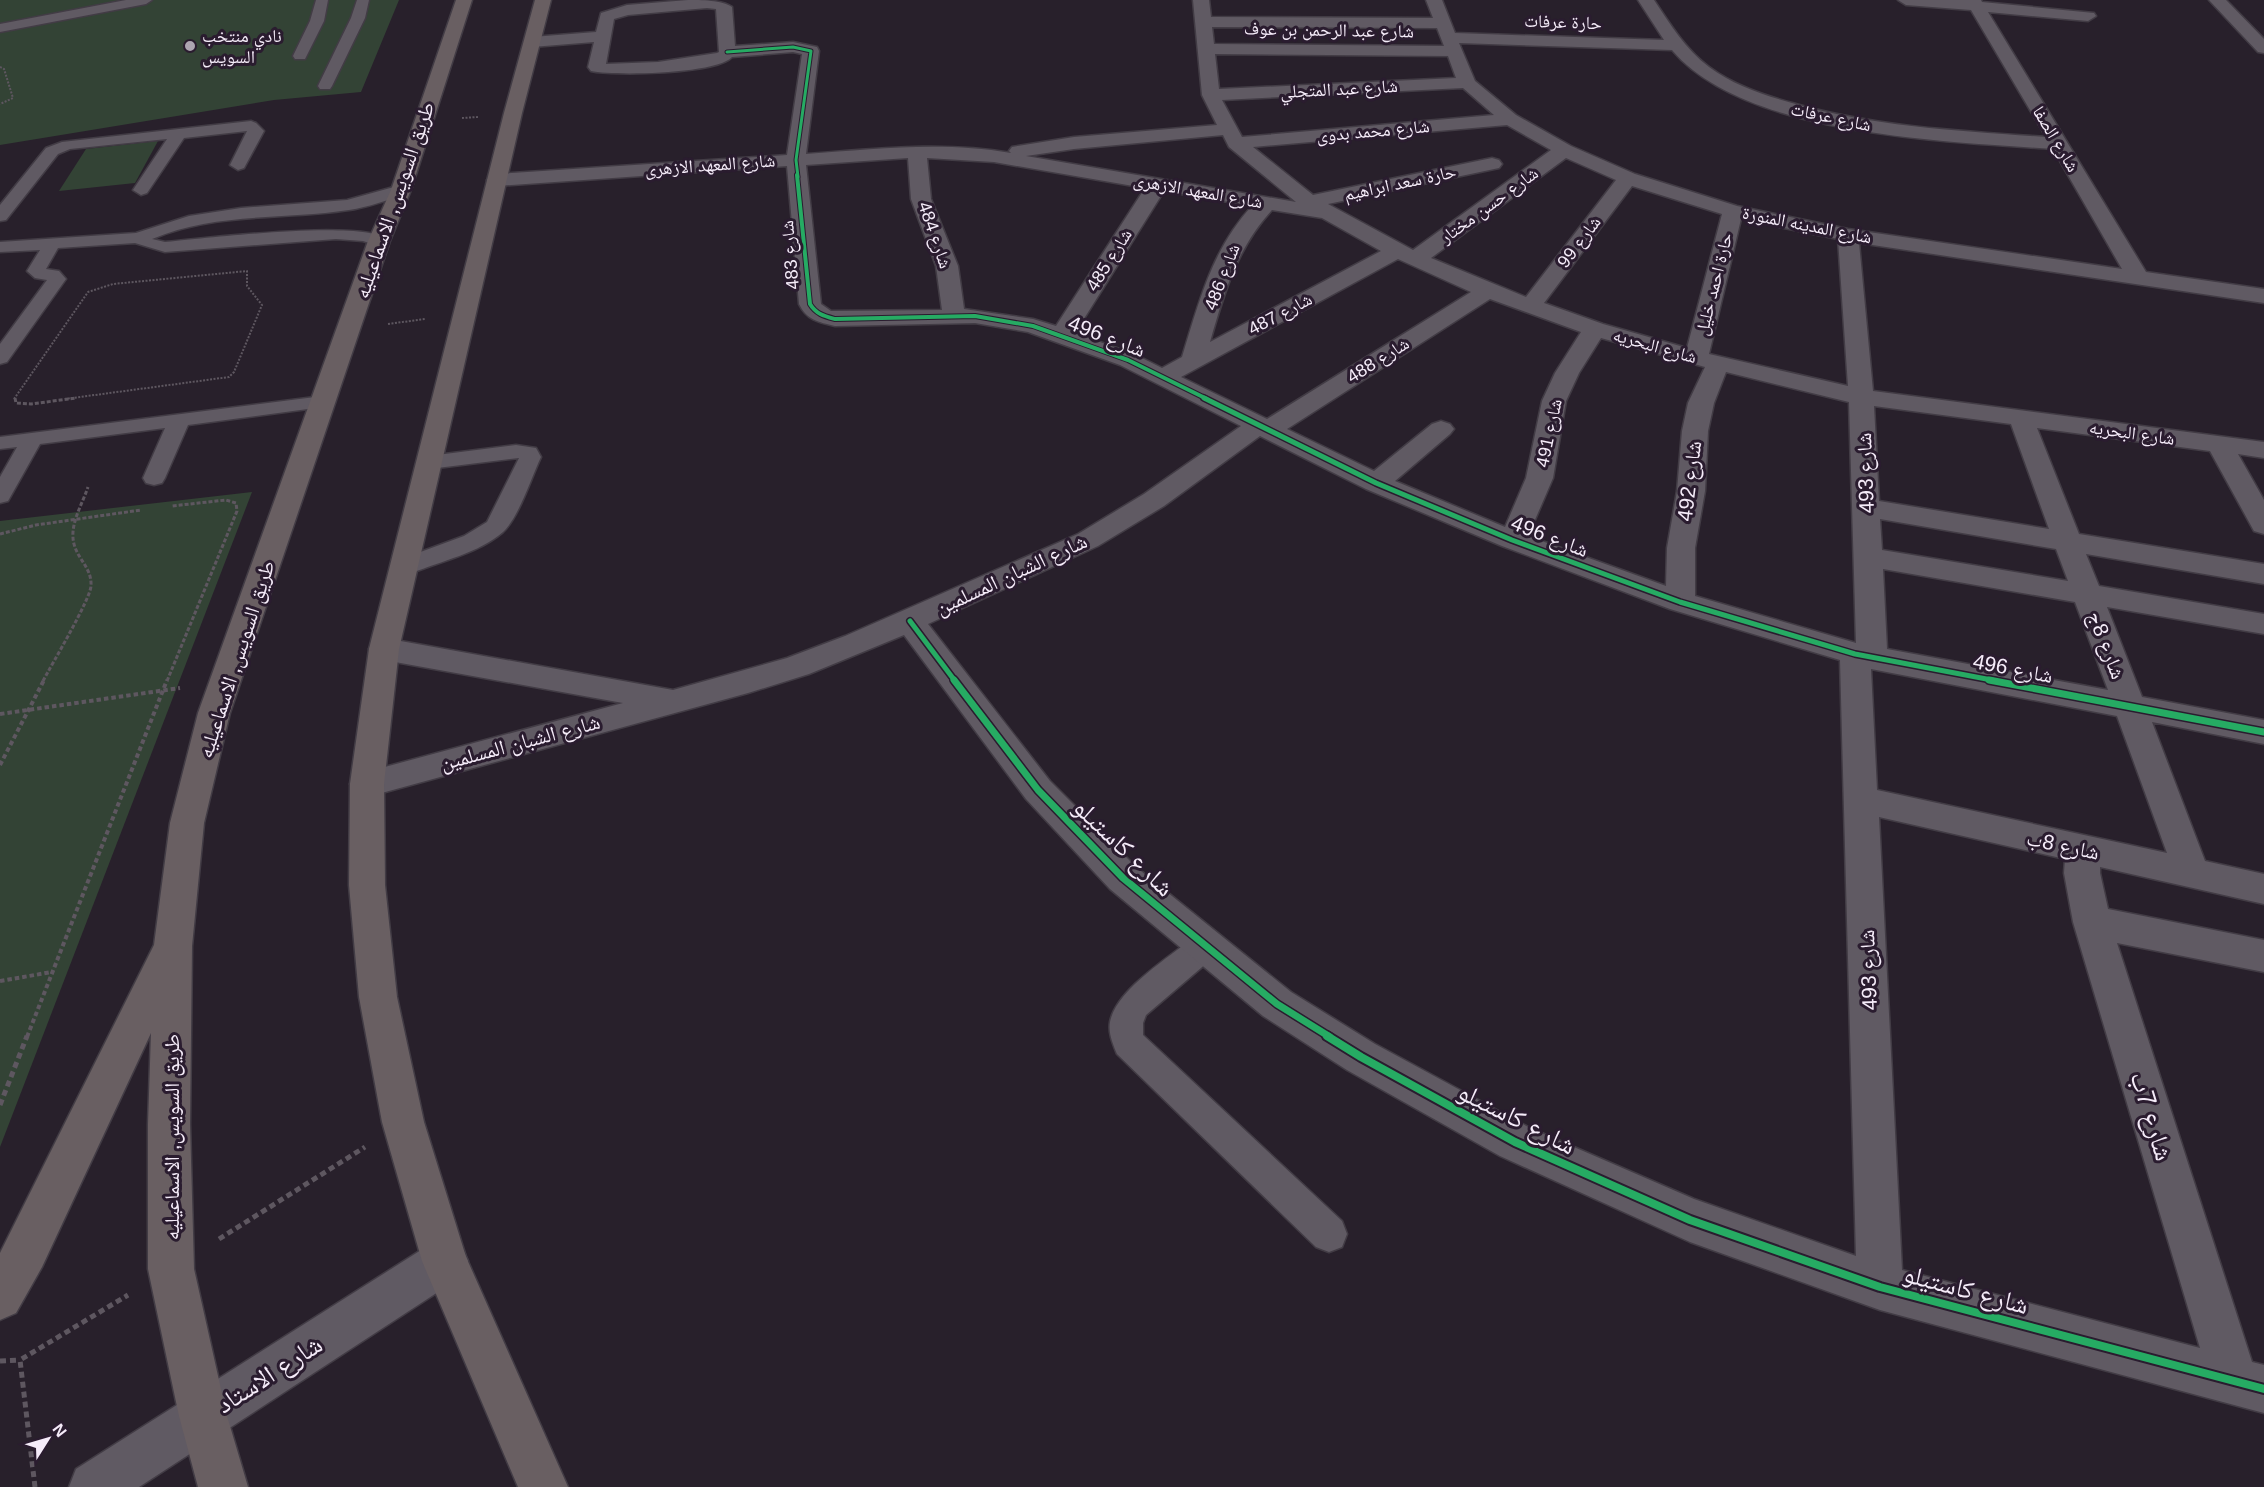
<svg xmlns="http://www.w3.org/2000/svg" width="2264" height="1487" viewBox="0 0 2264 1487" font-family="Helvetica,'Noto Naskh Arabic',sans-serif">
	<rect width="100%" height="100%" fill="#28202b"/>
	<g fill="#334335">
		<path d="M 0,0 L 399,0 L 361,92 L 274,100 L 0,145 Z"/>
		<path d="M 158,141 L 135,183 L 59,191 L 86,149 Z"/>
		<path d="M 252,492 L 0,1147 L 0,521 Z"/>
	</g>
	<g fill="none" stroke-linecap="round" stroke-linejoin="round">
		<defs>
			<g id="service">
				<path d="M 126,0 L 152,0 L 146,4 L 0,32 L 0,24 Z"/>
				<path d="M 316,0 L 328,0 L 324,21 L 305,59 L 295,59 L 293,56 L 310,21 Z"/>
				<path d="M 357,0 L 369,0 L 365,18 L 332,86 L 330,89 L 320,89 L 318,86 L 351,18 Z"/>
				<path d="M 251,121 L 256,123 L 264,131 L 244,168 L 238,170 L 230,165 L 247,131 L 184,138 L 147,193 L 141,195 L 133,190 L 167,139 L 70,149 L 58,154 L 6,220 L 0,221 L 0,205 L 46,148 L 62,142 Z"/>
				<path d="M 401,185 L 407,187 L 409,190 L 407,193 C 388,200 369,207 349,210 C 283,220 215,212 152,239 L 165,242 C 199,239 371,218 388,241 L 385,245 L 379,246 L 363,241 L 336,239 L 165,252 L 135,243 L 58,248 L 46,269 L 59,271 L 66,279 L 7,362 L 0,364 L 0,344 L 47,280 L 35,278 L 27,271 L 40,250 L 0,252 L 0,242 L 136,233 L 189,216 L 241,208 L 347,200 Z"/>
				<path d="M 323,396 L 330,398 L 333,402 L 330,406 L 188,425 L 165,478 L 162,483 L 154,485 L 146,483 L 143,478 L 165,428 L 40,444 L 8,501 L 0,503 L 0,477 L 17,447 L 0,449 L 0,437 Z"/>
				<path d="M 516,445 L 536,448 L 541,457 C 531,478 519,517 503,532 C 479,553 441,561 412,573 L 404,575 L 396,573 L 392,567 L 396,561 L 464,536 L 487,522 L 519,458 L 429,469 L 421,467 L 418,462 L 421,457 Z"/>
				<path d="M 1204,934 L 1215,938 L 1219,947 L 1215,956 L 1146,1015 L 1143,1023 L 1143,1035 L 1342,1221 L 1347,1234 L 1342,1247 L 1329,1252 L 1316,1247 L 1117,1054 C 1113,1044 1108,1033 1110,1022 C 1116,990 1168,958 1193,938 Z"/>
			</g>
			<path id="minor" d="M 688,0 C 701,0 722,0 732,7 L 735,46 L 793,42 L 817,47 L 819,51 L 806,154 C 875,149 943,141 1011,153 L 1009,151 L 1012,147 L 1074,137 L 1217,125 L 1202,95 L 1193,0 L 1209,0 L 1211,17 L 1433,18 L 1426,0 L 1442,0 L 1455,33 L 1664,40 L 1638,0 L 1654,0 C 1670,24 1685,49 1709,67 C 1733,85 1763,95 1792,103 C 1875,127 1960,131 2046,137 L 1971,10 L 1906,5 L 1898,0 L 1981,0 L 1982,2 L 2094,13 L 2096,16 L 2088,21 L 1988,12 L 2146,272 L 2264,289 L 2264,303 L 1859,243 L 1873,391 L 2264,442 L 2264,458 L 2238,454 L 2264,500 L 2264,534 L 2254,531 L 2210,451 L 2037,428 L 2079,534 L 2264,564 L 2264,584 L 2086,554 L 2099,586 L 2264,614 L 2264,634 L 2107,607 L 2142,697 L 2264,720 L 2264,744 L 2152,722 L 2205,861 L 2264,874 L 2264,904 L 2100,867 L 2100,873 L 2108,909 L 2264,940 L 2264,972 L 2117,943 L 2252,1362 L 2264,1365 L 2264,1413 L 1880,1310 L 1690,1242 L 1500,1156 L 1347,1070 L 1263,1016 L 1110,889 L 1026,799 L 904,635 L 809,674 L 748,693 L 367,797 L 355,793 L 350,784 L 355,775 L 623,703 L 384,660 L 373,657 L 369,649 L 373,641 L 384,638 L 673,690 L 787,658 L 845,636 L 1078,534 L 1144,494 L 1241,426 L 1120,365 L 1028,332 L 975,323 L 835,326 C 818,322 807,320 799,304 L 787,166 L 497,186 L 490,184 L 487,180 L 490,176 L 497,174 L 787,155 L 802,54 L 793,52 L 732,57 C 717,74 614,76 591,71 L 588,67 L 594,42 L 532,47 L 524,42 L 532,37 L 596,32 L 601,13 L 627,5 ZM 707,8 L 716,9 L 719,52 L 717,53 L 658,62 L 606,64 L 614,19 L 628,15 ZM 1212,27 L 1437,28 L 1444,46 L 1214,44 ZM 1459,43 L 1672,50 C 1745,136 1946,141 2053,149 L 2122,269 L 1848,229 L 1737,206 L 1635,174 L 1571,146 L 1516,115 L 1475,81 ZM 1215,54 L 1448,56 L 1456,78 L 1219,89 ZM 1463,88 L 1494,115 L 1242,137 L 1222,100 ZM 1507,125 L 1551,150 L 1413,250 L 1328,204 L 1499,168 L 1502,164 L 1499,160 L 1492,158 L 1313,195 L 1253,147 ZM 1223,135 L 1229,147 L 1296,202 L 1026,156 L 1074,149 ZM 908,158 L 911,199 L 936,266 L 942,310 L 831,311 L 821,304 L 806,165 ZM 927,158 L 994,162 L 1145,188 L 1056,326 L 1033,319 L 964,309 L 958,266 L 931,199 ZM 1566,158 L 1616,180 L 1526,297 L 1431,258 ZM 1632,186 L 1722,214 L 1687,348 L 1603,324 L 1544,303 ZM 1164,191 L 1252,206 C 1212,249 1199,302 1182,357 L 1162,368 L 1136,355 L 1075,333 ZM 1272,210 L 1322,218 L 1381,251 L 1210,342 C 1224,293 1237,248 1272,210 ZM 1741,219 L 1838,239 L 1848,386 L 1709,354 ZM 1398,259 L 1471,292 L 1267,419 L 1181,377 ZM 1490,299 L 1581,332 L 1555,373 L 1542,401 L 1526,478 L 1505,527 L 1395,481 L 1450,434 L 1454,429 L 1450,424 L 1441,421 L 1432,424 L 1374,471 L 1287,429 ZM 1601,338 L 1705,367 L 1688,403 L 1682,431 L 1677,491 L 1667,548 L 1666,586 L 1528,536 L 1553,478 L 1566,401 L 1579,373 ZM 1726,372 L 1849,402 L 1856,643 L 1695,596 L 1695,548 L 1705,491 L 1708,431 L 1714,403 ZM 1874,406 L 2011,424 L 2049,529 L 1879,501 ZM 1260,436 L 1366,489 L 1502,546 L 1670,609 L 1840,660 L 1856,1256 L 1694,1199 L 1530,1128 L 1375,1044 L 1291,992 L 1136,867 L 1050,781 L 928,624 L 1098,546 L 1164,506 ZM 1880,519 L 2056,549 L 2068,581 L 1882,550 ZM 1883,569 L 2075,602 L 2108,690 L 1887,649 ZM 1871,669 L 2117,716 L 2167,853 L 1877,790 ZM 1879,817 L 2065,859 L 2064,873 L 2073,922 L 2200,1348 L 1902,1270 Z"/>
			<path id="tertiary" d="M 2209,0 L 2226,0 L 2264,39 L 2264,53 L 2258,52 Z"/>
			<path id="secondary" d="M 445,1238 L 461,1245 L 468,1261 L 461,1277 L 139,1487 L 69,1487 L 76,1469 L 429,1245 Z"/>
			<g id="primary">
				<path d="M 456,0 L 472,0 L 411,190 L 390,241 L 230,713 L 204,823 L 192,946 L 190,1124 L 194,1269 L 227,1416 L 248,1487 L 198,1487 L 179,1416 L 148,1269 L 148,1124 L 151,1033 L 42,1267 L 16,1313 L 0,1320 L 0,1253 L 154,945 L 170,823 L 198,713 L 368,241 L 391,190 Z"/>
				<path d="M 535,0 L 551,0 L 522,113 L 399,649 L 384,784 L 385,885 L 397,997 L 424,1122 L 466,1257 L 568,1487 L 518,1487 L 422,1261 L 382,1122 L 359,997 L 349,885 L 350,784 L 369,649 L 504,113 Z"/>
			</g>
		</defs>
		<use href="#service" stroke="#423c45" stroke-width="3"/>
		<use href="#minor" stroke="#423c45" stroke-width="3"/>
		<use href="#tertiary" stroke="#423c45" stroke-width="3"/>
		<use href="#secondary" stroke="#423c45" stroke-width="3"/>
		<use href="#primary" stroke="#423c45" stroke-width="3"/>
		<g stroke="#5e5760" stroke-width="2" stroke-dasharray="2 1.5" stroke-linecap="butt">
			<path d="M 0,67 L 4,69 L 13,98 L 0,104"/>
			<path d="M 462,118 L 478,117"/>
			<path d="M 388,324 L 425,319"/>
			<path d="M 14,399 L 88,292 L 113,284 L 247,271 L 247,286 L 262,305 L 234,372 L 229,377 L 65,399"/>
		</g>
		<g stroke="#5e5760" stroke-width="3" stroke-dasharray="4 2" stroke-linecap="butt">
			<path d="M 15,398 L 16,403 L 31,404 L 76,398"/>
			<path d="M 0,534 L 36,525 L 141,510"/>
			<path d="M 43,681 C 52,664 90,600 91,586 C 92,568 78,560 74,544 C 69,525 82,505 88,487"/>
			<path d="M 167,681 L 237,511 L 236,503 L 226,500 L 172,506"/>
		</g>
		<g stroke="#5e5760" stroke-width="4" stroke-dasharray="4.5 3" stroke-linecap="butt">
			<path d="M 0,714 L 180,688"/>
			<path d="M 0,765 L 44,680"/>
			<path d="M 0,981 L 52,972"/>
			<path d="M 27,1037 L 167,680"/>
		</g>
		<g stroke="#5e5760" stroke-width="5" stroke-dasharray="6 4" stroke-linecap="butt">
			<path d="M 0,1105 L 27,1036"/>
			<path d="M 219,1239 L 365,1147"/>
			<path d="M 0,1361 L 20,1360"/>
			<path d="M 35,1487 L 20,1360 L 128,1295"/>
		</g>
		<use href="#service" fill="#605a63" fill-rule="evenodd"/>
		<use href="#minor" fill="#605a63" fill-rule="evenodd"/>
		<use href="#tertiary" fill="#605a63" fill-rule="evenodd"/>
		<use href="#secondary" fill="#605a63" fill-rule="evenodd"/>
		<use href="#primary" fill="#695f62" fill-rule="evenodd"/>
		<defs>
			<path id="cycleway-far4" d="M 727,52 L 793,47 L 811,51 L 796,160 L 798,177"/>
			<path id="cycleway-far3" d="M 797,175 L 810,304 C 816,314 824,316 835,319 L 975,316 L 1033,326 L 1128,360 L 1207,399"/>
			<g id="cycleway-far2">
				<path d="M 1204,398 L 1376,483 L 1512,540 L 1680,602 L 1855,654 L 1997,681"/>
				<path d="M 910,621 L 955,681"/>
			</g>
			<g id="cycleway-far1">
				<path d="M 954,680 L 1038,790 L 1123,878 L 1277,1004 L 1330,1037"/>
				<path d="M 1989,680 L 2264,732"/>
			</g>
			<path id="cycleway" d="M 1327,1036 L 1361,1057 L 1515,1142 L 1690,1220 L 1880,1287 L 2264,1389"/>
		</defs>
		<use href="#cycleway-far4" stroke="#2a1c2f" stroke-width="5"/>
		<use href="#cycleway-far3" stroke="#2a1c2f" stroke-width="6"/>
		<use href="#cycleway-far2" stroke="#2a1c2f" stroke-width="8"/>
		<use href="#cycleway-far1" stroke="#2a1c2f" stroke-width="10"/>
		<use href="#cycleway" stroke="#2a1c2f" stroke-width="12"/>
		<use href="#cycleway-far4" stroke="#26ab63" stroke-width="3"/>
		<use href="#cycleway-far3" stroke="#26ab63" stroke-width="4"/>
		<use href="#cycleway-far2" stroke="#26ab63" stroke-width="5"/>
		<use href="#cycleway-far1" stroke="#26ab63" stroke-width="7"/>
		<use href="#cycleway" stroke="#26ab63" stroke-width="8"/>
	</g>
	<circle fill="#ada5b1" stroke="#2a1c2f" stroke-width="2" cx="190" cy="46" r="6"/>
	<g text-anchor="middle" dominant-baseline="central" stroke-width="6" stroke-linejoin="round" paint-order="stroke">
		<g font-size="18" fill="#f5ecf9" stroke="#2a1c2f">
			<text transform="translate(1563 22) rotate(2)">حارة عرفات</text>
			<text transform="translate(1329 30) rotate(1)">شارع عبد الرحمن بن عوف</text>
			<text transform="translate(1339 89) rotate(-3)">شارع عبد المتجلي</text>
			<text transform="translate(1831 117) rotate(12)">شارع عرفات</text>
			<text transform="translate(1373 131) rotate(-5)">شارع محمد بدوى</text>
			<text transform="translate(2056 139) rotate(59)">شارع الصفا</text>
			<text transform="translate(710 165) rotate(-4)">شارع المعهد الازهرى</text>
			<text transform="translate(1400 183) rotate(-12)">حارة سعد ابراهيم</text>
			<text transform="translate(1198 191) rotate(10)">شارع المعهد الازهرى</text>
			<text transform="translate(1489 205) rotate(-36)">شارع حسن مختار</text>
			<text transform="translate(1807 225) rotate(11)">شارع المدينه المنورة</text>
			<text transform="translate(935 235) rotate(71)">شارع 484</text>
			<text transform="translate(1579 242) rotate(-53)">شارع 99</text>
			<text transform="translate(790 255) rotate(-95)">شارع 483</text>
			<text transform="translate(1109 260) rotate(-58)">شارع 485</text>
			<text transform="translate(1222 277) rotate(-69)">شارع 486</text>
			<text transform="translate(1714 284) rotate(-76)">حارة احمد خليل</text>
			<text transform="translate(1280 314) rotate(-28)">شارع 487</text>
			<text transform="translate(1655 346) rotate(16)">شارع البحريه</text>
			<text transform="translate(1378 360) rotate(-32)">شارع 488</text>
			<text transform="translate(1549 433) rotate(-78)">شارع 491</text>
			<text transform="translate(2132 433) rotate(8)">شارع البحريه</text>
		</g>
		<g font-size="18" fill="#f5ecf9" stroke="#2a1c2f" text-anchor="start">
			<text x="202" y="36">نادي منتخب<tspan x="202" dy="21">السويس</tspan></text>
		</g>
		<g font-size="21" fill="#f5ecf9" stroke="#2a1c2f">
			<text transform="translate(394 200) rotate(-71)">طريق السويس, الاسماعيليه</text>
			<text transform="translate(1107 336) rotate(21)">شارع 496</text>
			<text transform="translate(1865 473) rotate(-92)">شارع 493</text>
			<text transform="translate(1689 481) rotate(-83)">شارع 492</text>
			<text transform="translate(1550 536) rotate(21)">شارع 496</text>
			<text transform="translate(1011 574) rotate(-25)">شارع الشبان المسلمين</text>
			<text transform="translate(2107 645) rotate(69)">شارع 8ج</text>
			<text transform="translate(236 659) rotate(-72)">طريق السويس, الاسماعيليه</text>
			<text transform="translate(2013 668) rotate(11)">شارع 496</text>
			<text transform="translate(520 742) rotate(-15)">شارع الشبان المسلمين</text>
			<text transform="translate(2063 845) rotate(12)">شارع 8ب</text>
			<text transform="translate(1868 970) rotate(-92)">شارع 493</text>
			<text transform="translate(171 1137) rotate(-90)">طريق السويس, الاسماعيليه</text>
		</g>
		<g font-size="26" fill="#f5ecf9" stroke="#2a1c2f">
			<text transform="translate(1124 847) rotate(44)">شارع كاستيلو</text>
			<text transform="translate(2152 1116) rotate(73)">شارع 7ب</text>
			<text transform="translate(1517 1118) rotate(27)">شارع كاستيلو</text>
			<text transform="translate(1966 1289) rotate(15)">شارع كاستيلو</text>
			<text transform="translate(269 1374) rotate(-33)">شارع الاستاد</text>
		</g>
	</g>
	<g transform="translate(48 1439) rotate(53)" stroke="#2a1c2f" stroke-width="4.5" paint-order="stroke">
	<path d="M0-4.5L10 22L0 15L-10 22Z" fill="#f5ecf9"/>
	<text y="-9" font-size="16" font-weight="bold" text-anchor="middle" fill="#f5ecf9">N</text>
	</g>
</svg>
